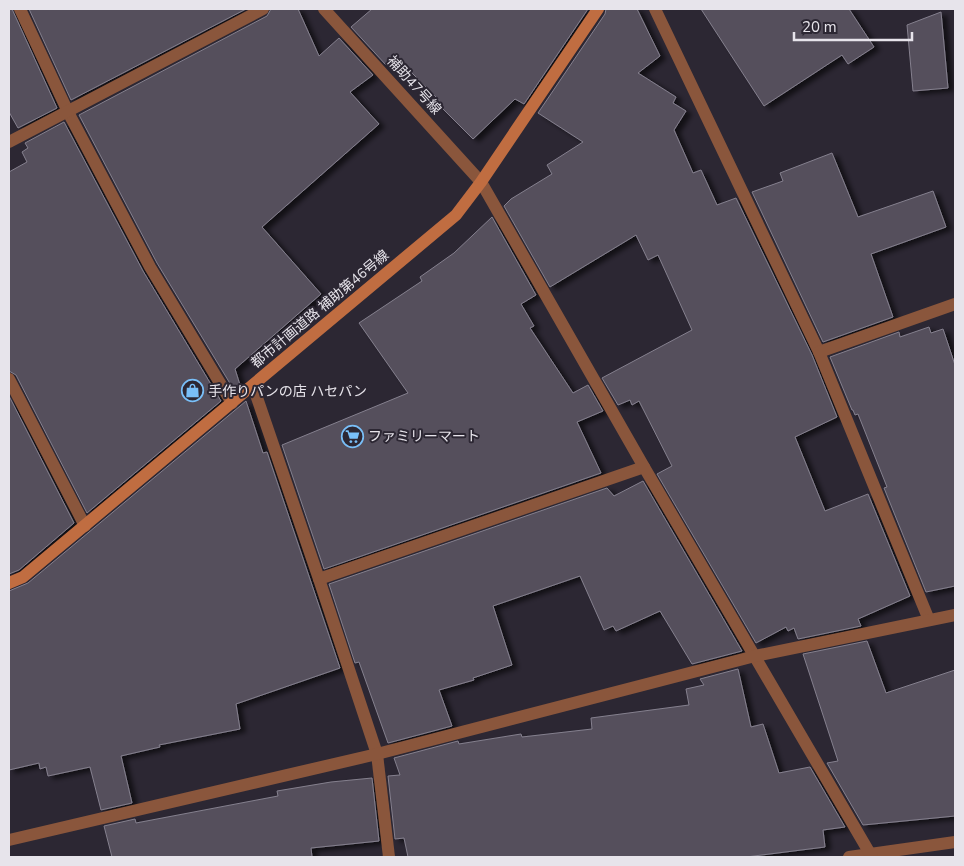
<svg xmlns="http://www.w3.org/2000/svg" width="964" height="866" viewBox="0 0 964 866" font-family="'Nunito Sans','Noto Sans JP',sans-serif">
	<defs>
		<filter id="shadow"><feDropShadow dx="5.5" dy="3" stdDeviation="2.5" flood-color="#0009"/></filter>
	</defs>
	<rect width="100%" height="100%" fill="#2c2733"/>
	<g fill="#544f5c" stroke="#85808e" filter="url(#shadow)">
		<path d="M 9,9 L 12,9 L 57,108 L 18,128 L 9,112 Z"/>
		<path d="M 29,9 L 246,9 L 71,100 Z"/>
		<path d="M 271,9 L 298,9 L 319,56 L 339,38 L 373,75 L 350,92 L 379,124 L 262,227 L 321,294 L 235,369 L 240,385 L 234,390 L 157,263 L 79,115 L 267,16 Z"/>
		<path d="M 372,9 L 588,9 L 524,104 L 515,99 L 473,139 L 437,103 L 439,100 L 397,58 L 386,65 L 351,27 Z"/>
		<path d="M 606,9 L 637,9 L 660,56 L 638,73 L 676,97 L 673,103 L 686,111 L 674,130 L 693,173 L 701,170 L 717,205 L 736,198 L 812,355 L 837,417 L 795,437 L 825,511 L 868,494 L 910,596 L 858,619 L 861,626 L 798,639 L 794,628 L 788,631 L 786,627 L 756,643 L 657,474 L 672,466 L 639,401 L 632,405 L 630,400 L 618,405 L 602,378 L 692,330 L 658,255 L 648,260 L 636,235 L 550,287 L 504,206 L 511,199 L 552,174 L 547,165 L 583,142 L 538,113 L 605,14 Z"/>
		<path d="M 701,9 L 849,9 L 874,47 L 848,64 L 842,55 L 764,106 Z"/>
		<path d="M 941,12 L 948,88 L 913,91 L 907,25 Z"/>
		<path d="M 64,122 L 143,271 L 221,401 L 87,513 L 16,375 L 9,371 L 9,172 L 27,162 L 22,152 L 28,148 L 25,143 Z"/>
		<path d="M 832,153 L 858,217 L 933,191 L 946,227 L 871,254 L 893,317 L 823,342 L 752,192 L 783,181 L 780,173 Z"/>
		<path d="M 492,217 L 536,295 L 521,304 L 534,326 L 530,328 L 573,393 L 588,385 L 603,411 L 577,422 L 601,473 L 324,569 L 282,445 L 408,393 L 359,323 L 422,281 L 420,277 L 454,253 Z"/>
		<path d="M 929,327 L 931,333 L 943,329 L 955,365 L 955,586 L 926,592 L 884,488 L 887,487 L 858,414 L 855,415 L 853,410 L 852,410 L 830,357 L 899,332 L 900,337 Z"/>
		<path d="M 9,396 L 74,523 L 19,570 L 9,574 Z"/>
		<path d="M 246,401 L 263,453 L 267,452 L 340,668 L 236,704 L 240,729 L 159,745 L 160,747 L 121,756 L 132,803 L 101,810 L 90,767 L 48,776 L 46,767 L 40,769 L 39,763 L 9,770 L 9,591 L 28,583 Z"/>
		<path d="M 643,481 L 742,651 L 692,664 L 660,611 L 616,631 L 613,626 L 604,630 L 580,576 L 493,606 L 512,665 L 473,678 L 474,680 L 439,690 L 452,726 L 388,743 L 359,662 L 355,663 L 329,584 L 607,488 L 614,496 Z"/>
		<path d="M 867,641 L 886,693 L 955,670 L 955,816 L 863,825 L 827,763 L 838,761 L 803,654 Z"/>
		<path d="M 738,669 L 751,727 L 763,724 L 779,773 L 810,767 L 845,827 L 823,830 L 825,847 L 746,857 L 408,857 L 404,838 L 395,839 L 388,776 L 400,775 L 394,758 L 458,741 L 459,744 L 521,734 L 522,737 L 592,729 L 591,718 L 689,705 L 686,689 L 704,685 L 700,679 Z"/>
		<path d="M 372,778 L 379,841 L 311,848 L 312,857 L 112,857 L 104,826 L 135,819 L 136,823 L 278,796 L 277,791 L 331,782 Z"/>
	</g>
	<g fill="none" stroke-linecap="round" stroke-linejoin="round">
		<g stroke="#8a563c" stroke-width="12">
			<path d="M 20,9 L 68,112 L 150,267 L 232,403"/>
			<path d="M 655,9 L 819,352 L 929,620"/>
			<path d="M 9,142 L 263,9"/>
			<path d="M 819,352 L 955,304"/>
			<path d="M 9,379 L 85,526"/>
			<path d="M 253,386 L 319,579 L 377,754"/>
			<path d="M 319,579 L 644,467"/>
			<path d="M 849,857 L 955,842"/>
		</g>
		<g stroke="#8a563c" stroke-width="12">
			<path d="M 324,9 L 481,182 L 644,467 L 872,857"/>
			<path d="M 377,754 L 389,857"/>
			<path d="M 9,840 L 377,754 L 755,656 L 955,615"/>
		</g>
		<path stroke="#c06d41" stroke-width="12" d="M 9,583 L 23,577 L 456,215 L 481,182 L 598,9"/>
	</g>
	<defs>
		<symbol id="shop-ring" viewBox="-11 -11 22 22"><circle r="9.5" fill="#2c2733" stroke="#79bff8" stroke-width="1.5"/><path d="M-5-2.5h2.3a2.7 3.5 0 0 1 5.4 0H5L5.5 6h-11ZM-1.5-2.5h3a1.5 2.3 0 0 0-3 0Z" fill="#79bff8"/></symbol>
		<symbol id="supermarket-ring" viewBox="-11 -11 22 22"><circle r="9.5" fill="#2c2733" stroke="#79bff8" stroke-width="1.5"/><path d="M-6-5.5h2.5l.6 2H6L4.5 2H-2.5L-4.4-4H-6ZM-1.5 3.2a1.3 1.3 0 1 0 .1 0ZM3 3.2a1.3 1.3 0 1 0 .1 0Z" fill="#79bff8"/></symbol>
	</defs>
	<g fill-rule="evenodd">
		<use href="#shop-ring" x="180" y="378" width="25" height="25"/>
		<use href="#supermarket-ring" x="340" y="424" width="25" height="25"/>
	</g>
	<g text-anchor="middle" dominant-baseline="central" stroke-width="4" stroke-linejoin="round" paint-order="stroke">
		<g font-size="14" fill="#e7e4eb" stroke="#2c2733">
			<text transform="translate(414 85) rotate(48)">補助47号線</text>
			<text transform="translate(320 309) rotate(-40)">都市計画道路 補助第46号線</text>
		</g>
		<g font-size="14" fill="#e7e4eb" stroke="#2c2733" text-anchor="start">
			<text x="208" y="391">手作りパンの店 ハセパン</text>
			<text x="368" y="436">ファミリーマート</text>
		</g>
	</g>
	<rect width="964" height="866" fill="none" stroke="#e7e4eb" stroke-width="20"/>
	<path d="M794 32v8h118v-8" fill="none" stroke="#e7e4eb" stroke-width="2.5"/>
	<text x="802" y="32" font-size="15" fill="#e7e4eb" stroke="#2c2733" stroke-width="4" paint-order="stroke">20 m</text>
</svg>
